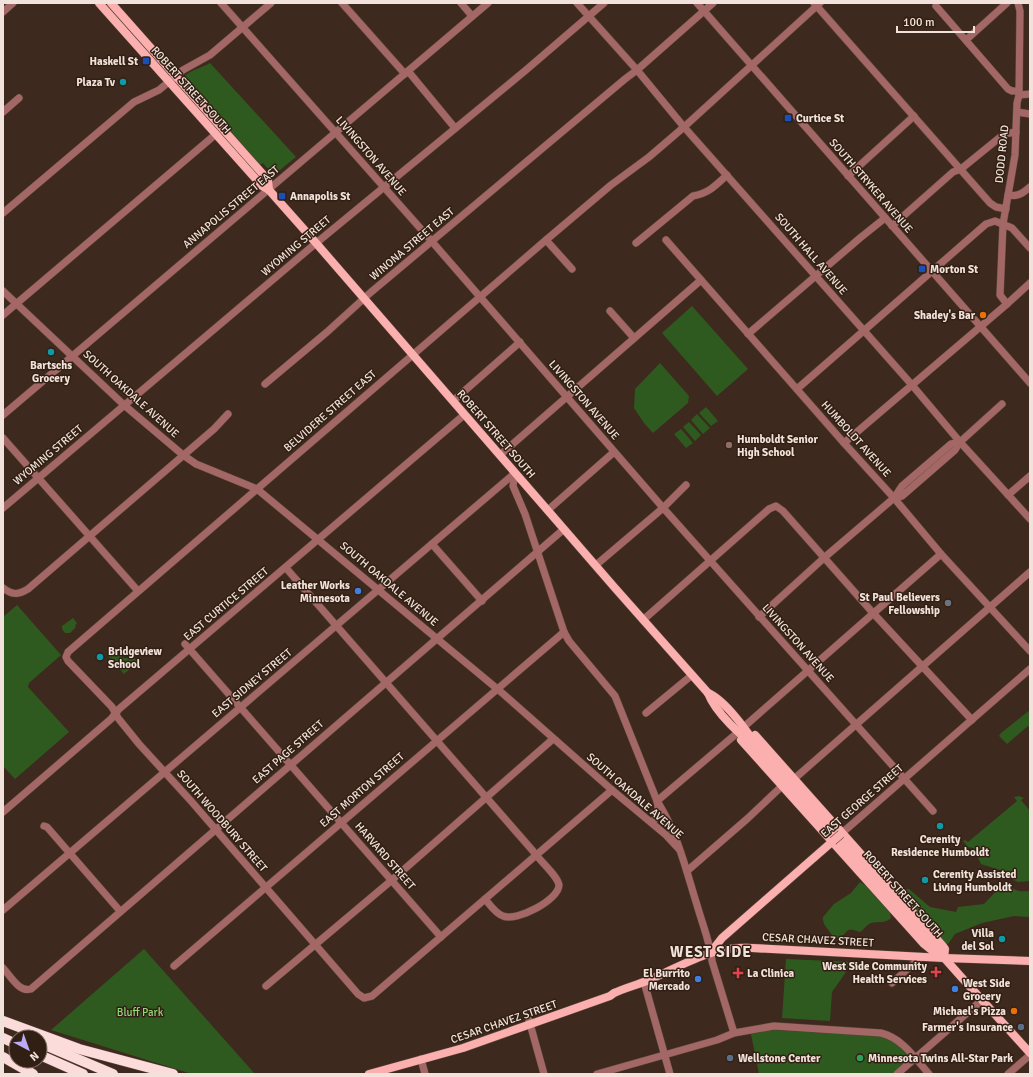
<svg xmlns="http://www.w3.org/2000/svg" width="1033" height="1077" viewBox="0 0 1033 1077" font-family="Signika,sans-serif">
	<rect width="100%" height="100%" fill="#3d291d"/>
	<g fill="#2f5a1f">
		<path d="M 210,63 L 296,157 L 275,174 L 271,175 L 266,171 L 268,169 L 263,163 L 260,165 L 184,77 C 190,70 202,68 210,63 Z"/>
		<path d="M 692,306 L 748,369 L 717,396 L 662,333 Z"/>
		<path d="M 660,363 L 689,396 L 688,403 L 653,433 L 644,423 L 634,408 L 635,389 Z"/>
		<path d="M 706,407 L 718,421 L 711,426 L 699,413 Z"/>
		<path d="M 697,414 L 710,428 L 703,434 L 691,420 Z"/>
		<path d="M 689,422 L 701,435 L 695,441 L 683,427 Z"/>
		<path d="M 681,429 L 693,443 L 686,448 L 674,434 Z"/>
		<path d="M 17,605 L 61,655 L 29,683 L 28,687 L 69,732 L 15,779 L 3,766 L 3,617 Z"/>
		<path d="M 73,618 L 77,623 L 75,626 L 76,627 L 70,633 L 65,633 L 62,629 L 62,626 Z"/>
		<path d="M 115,649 L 123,658 L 129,658 L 132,656 L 138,662 L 124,674 L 108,656 Z"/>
		<path d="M 1030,710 L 1030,728 L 1028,726 L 1007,744 L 999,736 L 1001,733 Z"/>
		<path d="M 1019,796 L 1024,798 L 1021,800 L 1030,811 L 1030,881 L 1018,882 L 1012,879 L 1016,876 L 1007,872 L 1004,876 L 1001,875 L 1003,871 L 981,864 L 973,848 L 968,847 L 963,841 L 965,840 L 968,842 L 1017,801 L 1014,797 Z"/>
		<path d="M 1006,881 C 1014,891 1017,892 1030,891 L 1030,917 L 1014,916 L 982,923 L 955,934 L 948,944 L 945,943 L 901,894 L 904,889 L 909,889 L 930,907 L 956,912 L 958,907 L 984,904 Z"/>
		<path d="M 860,882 L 868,887 L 890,912 L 891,918 C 885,924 878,921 871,923 C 866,925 864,930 860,932 C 842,926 851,934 837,938 L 832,935 L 824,924 L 823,920 L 823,917 L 834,904 L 851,893 Z"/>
		<path d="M 144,949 L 255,1074 L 192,1074 L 51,1030 Z"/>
		<path d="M 786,959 L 853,962 L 832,992 L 830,1021 L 782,1018 Z"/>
		<path d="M 775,1030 L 878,1036 C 892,1039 903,1047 910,1059 L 893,1074 L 759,1074 L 751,1034 L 760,1032 Z"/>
	</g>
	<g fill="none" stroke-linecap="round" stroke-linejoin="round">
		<defs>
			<g id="minor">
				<path d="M 221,3 L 428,237 L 665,510 L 933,811"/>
				<path d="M 342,3 L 405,74"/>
				<path d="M 461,3 L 472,16"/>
				<path d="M 577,3 L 637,70 L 684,127 L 912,385 L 960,442 L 1030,519"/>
				<path d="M 697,3 L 1030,383"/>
				<path d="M 814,3 L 990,203 L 996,207 L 1006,209"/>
				<path d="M 936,6 L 1008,89 L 1012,91 L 1019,91"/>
				<path d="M 3,12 L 13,3"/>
				<path d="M 966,40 L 1007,3"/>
				<path d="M 408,71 L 455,128"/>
				<path d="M 1019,95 L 1030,94"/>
				<path d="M 3,112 L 19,98"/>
				<path d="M 1017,112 L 1030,114"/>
				<path d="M 848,176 L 914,116"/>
				<path d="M 1008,195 C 1018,197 1023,193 1030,187"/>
				<path d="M 3,213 L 134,102 L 159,90 L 183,70 L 210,55 L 271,3"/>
				<path d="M 892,226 L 953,172 L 961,169 L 1004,134 L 1016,132"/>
				<path d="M 546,240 L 572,269"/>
				<path d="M 666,240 L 844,443 L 894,498 L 941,554 L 1030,651"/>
				<path d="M 636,243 L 693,196 C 709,193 715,186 727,175"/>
				<path d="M 3,291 L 124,405 L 183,455 L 196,464 L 257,489 L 501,692 L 612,790 L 666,835 L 679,849"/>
				<path d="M 1007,304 L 1000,295 L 1003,224 L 1015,155 L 1017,103 L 1019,95 L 1020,11 L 1018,3"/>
				<path d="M 610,311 L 634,338"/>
				<path d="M 3,315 L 216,134"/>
				<path d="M 748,334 L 860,238 L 885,218"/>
				<path d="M 265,384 L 327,332 L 370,293 L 625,79 L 637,70 L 713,3"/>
				<path d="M 797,389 L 986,224 L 995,221 L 1012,228 L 1030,248"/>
				<path d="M 453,401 L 520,342"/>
				<path d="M 3,415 L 488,3"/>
				<path d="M 3,438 L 138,591"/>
				<path d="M 844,443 L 1007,304 L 1030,283"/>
				<path d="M 500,455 L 701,280"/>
				<path d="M 515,473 L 513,486 L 525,514 L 564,632 L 569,641 L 615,696 L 657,801 L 659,813 L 652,823"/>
				<path d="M 1008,495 L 1030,476"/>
				<path d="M 894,498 L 902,496 L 955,450 L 960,442 L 1002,404"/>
				<path d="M 3,508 L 309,249 L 526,70 L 604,3"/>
				<path d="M 548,510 L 614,452"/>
				<path d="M 432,544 L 482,601"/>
				<path d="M 596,565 L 663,508 L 686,485"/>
				<path d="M 286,568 L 533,851 C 538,859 558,876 559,885 C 559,900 516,922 503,916 C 496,914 490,905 485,899"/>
				<path d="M 3,588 C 12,595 18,595 28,589 L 214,429 L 228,414"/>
				<path d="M 759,617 L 825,557 L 894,498 L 902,486 L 951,444 L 960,442"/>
				<path d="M 643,620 L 769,509 L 776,506 L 783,511 L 873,613 L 972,720"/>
				<path d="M 185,644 L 441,937"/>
				<path d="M 646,713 L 692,675"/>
				<path d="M 746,725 L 941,554"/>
				<path d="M 794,779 L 1030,572"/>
				<path d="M 612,790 L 372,996 L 364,998 L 358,994 L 191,801 L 139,744 L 118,718 L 112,707 L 68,661 L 66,657 L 68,652 L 546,240 L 611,185 L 649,157 L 684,127 L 820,3"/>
				<path d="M 657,801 L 736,734"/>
				<path d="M 659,804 C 678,835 686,870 697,905 C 702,923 710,942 712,961 L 734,1033"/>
				<path d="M 3,812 L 111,719 L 119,709 L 464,415"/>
				<path d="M 44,826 L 47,827 L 120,911"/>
				<path d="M 842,833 L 1030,669"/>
				<path d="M 687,871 L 747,819 L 782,786"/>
				<path d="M 3,910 L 515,473"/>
				<path d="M 174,966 L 564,632"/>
				<path d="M 3,968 C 10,975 19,993 31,989 L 564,529"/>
				<path d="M 644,982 L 670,1074"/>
				<path d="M 892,983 L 921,957"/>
				<path d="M 266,986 L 392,880 L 553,739"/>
				<path d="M 529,1020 L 544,1074"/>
				<path d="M 421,1059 L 425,1074"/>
				<path d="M 597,1074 L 717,1040 L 734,1033 L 774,1026 L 881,1033 C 902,1038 915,1058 929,1074"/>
				<path d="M 897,1074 L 982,1000"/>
				<path d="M 1008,1074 L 1030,1055"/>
			</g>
			<g id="major">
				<path d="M 99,3 L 262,186 L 269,190 L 316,243 L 615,588 L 708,693 C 716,714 742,736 759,750"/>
				<path d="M 111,3 L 268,180 L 269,190"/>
				<path d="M 708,693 C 725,700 749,733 759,750 L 963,979 L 1030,1053"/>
				<path d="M 755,735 L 942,945 L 945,949 L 944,958"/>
				<path d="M 741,740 L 924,944 L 935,953"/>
				<path d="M 711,952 L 722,938 L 833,841"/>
				<path d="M 369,1074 L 463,1048 L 610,996 L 614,993 C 625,988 637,985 649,980 C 686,964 711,946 752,948 L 944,958 L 1030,961"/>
			</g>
			<g id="highway">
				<path d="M 3,1021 L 79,1049 L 173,1074"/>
				<path d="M 3,1038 L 16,1044"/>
				<path d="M 40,1043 L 113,1074"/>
				<path d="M 40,1055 L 83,1074"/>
				<path d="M 3,1057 L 33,1074"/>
			</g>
		</defs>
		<use href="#minor" stroke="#5a473b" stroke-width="8"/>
		<use href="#major" stroke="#5a473b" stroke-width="9"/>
		<use href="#highway" stroke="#5a473b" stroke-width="11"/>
		<use href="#minor" stroke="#a36766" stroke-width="7"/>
		<use href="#major" stroke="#fbafae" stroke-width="8"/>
		<use href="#highway" stroke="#fbdcda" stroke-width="10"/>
		<defs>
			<path id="major-bridge" d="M 833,841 L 841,834"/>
		</defs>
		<use href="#major-bridge" stroke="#5a473b" stroke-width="9" stroke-linecap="butt"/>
		<use href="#major-bridge" stroke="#fbafae" stroke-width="8"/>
	</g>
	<g fill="#1a4fb4" stroke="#321f13" stroke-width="1.5">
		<rect x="142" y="57" width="8" height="8" rx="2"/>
		<rect x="784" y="114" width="8" height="8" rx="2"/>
		<rect x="278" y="192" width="8" height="8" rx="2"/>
		<rect x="918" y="265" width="8" height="8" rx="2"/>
	</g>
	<g fill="#0f9aa8" stroke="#321f13" stroke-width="1.5">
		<circle cx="123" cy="82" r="4"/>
		<circle cx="51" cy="352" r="4"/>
		<circle cx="100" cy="657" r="4"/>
		<circle cx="940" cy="826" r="4"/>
		<circle cx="925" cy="880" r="4"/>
		<circle cx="1002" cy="939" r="4"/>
	</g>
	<g fill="#e8710a" stroke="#321f13" stroke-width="1.5">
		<circle cx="983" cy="315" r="4"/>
		<circle cx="1014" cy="1011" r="4"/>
	</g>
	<circle fill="#8d6e63" stroke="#321f13" stroke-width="1.5" cx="729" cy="445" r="4"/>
	<g fill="#3f7fe0" stroke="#321f13" stroke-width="1.5">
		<circle cx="358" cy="591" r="4"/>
		<circle cx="698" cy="979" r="4"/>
		<circle cx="955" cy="989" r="4"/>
	</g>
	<circle fill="#6b7280" stroke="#321f13" stroke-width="1.5" cx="948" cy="603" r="4"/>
	<g fill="#e0444e" stroke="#321f13" stroke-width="1.5">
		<path d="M934 966h4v4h4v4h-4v4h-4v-4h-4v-4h4z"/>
		<path d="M736 967h4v4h4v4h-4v4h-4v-4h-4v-4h4z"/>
	</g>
	<g fill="#5c6f8a" stroke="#321f13" stroke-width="1.5">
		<circle cx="1021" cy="1027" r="4"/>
		<circle cx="730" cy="1058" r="4"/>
	</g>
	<circle fill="#2e9e5b" stroke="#321f13" stroke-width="1.5" cx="860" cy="1058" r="4"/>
	<g text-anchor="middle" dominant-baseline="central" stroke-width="3" stroke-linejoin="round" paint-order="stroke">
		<g font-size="11" font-weight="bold" fill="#f1e3db" stroke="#321f13" text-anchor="end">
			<text x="138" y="61">Haskell St</text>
			<text x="115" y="82">Plaza Tv</text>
			<text x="796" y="118" text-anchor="start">Curtice St</text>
			<text x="290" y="196" text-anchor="start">Annapolis St</text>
			<text x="930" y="269" text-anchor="start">Morton St</text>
			<text x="975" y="315">Shadey's Bar</text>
			<text x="51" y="365" text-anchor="middle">Bartschs<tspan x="51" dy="13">Grocery</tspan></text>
			<text x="737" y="439" text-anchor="start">Humboldt Senior<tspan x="737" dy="13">High School</tspan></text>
			<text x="350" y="585">Leather Works<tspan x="350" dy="13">Minnesota</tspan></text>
			<text x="940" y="597">St Paul Believers<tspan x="940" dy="13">Fellowship</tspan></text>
			<text x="108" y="651" text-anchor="start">Bridgeview<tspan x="108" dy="13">School</tspan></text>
			<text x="940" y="839" text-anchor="middle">Cerenity<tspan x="940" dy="13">Residence Humboldt</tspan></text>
			<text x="933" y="874" text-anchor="start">Cerenity Assisted<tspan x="933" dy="13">Living Humboldt</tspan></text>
			<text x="994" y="933">Villa<tspan x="994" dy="13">del Sol</tspan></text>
			<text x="927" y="966">West Side Community<tspan x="927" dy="13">Health Services</tspan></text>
			<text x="690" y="973">El Burrito<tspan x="690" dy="13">Mercado</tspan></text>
			<text x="747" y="973" text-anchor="start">La Clinica</text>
			<text x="963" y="983" text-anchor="start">West Side<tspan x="963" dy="13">Grocery</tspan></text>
			<text x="1006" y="1011">Michael's Pizza</text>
			<text x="1013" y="1027">Farmer's Insurance</text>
			<text x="738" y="1058" text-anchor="start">Wellstone Center</text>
			<text x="868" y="1058" text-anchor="start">Minnesota Twins All-Star Park</text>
		</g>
		<g font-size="11" fill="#f1e3db" stroke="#321f13">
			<text transform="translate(191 90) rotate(48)">ROBERT STREET SOUTH</text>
			<text transform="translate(1002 154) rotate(-84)">DODD ROAD</text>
			<text transform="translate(371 156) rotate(49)">LIVINGSTON AVENUE</text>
			<text transform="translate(871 186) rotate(49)">SOUTH STRYKER AVENUE</text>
			<text transform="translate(231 207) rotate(-40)">ANNAPOLIS STREET EAST</text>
			<text transform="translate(412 244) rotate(-40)">WINONA STREET EAST</text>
			<text transform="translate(296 246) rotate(-40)">WYOMING STREET</text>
			<text transform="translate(811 254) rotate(49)">SOUTH HALL AVENUE</text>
			<text transform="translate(131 394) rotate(42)">SOUTH OAKDALE AVENUE</text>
			<text transform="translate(584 400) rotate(49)">LIVINGSTON AVENUE</text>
			<text transform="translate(330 411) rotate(-41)">BELVIDERE STREET EAST</text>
			<text transform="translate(496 434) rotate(49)">ROBERT STREET SOUTH</text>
			<text transform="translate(856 439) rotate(48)">HUMBOLDT AVENUE</text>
			<text transform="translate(48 455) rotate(-40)">WYOMING STREET</text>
			<text transform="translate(389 584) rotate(40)">SOUTH OAKDALE AVENUE</text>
			<text transform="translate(226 604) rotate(-40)">EAST CURTICE STREET</text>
			<text transform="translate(798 643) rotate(48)">LIVINGSTON AVENUE</text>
			<text transform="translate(252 683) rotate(-40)">EAST SIDNEY STREET</text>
			<text transform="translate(288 752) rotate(-41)">EAST PAGE STREET</text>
			<text transform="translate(362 790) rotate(-41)">EAST MORTON STREET</text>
			<text transform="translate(635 796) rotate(41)">SOUTH OAKDALE AVENUE</text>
			<text transform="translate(862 801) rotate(-41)">EAST GEORGE STREET</text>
			<text transform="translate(222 821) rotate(49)">SOUTH WOODBURY STREET</text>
			<text transform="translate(385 856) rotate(49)">HARVARD STREET</text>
			<text transform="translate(903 894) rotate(48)">ROBERT STREET SOUTH</text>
			<text transform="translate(818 940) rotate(3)">CESAR CHAVEZ STREET</text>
			<text transform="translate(504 1022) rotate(-19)">CESAR CHAVEZ STREET</text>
		</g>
		<g font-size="11" fill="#92d87b" stroke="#321f13">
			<text x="140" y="1012">Bluff Park</text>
		</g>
		<g font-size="15" font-weight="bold" letter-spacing="1" fill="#f1e3db" stroke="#321f13">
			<text x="711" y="952">WEST SIDE</text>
		</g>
	</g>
	<rect width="1033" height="1077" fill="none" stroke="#f1e3db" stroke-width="8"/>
	<g transform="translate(28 1049) rotate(139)"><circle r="19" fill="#321f13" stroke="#7e6d63"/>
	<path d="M0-3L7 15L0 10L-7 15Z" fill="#bbaaf6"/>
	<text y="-6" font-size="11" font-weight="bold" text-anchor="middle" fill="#f1e3db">N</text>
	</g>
	<path d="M897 26v6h77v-6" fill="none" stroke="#f1e3db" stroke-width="2"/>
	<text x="903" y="26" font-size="12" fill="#f1e3db" stroke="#321f13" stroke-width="3" paint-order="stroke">100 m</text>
</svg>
